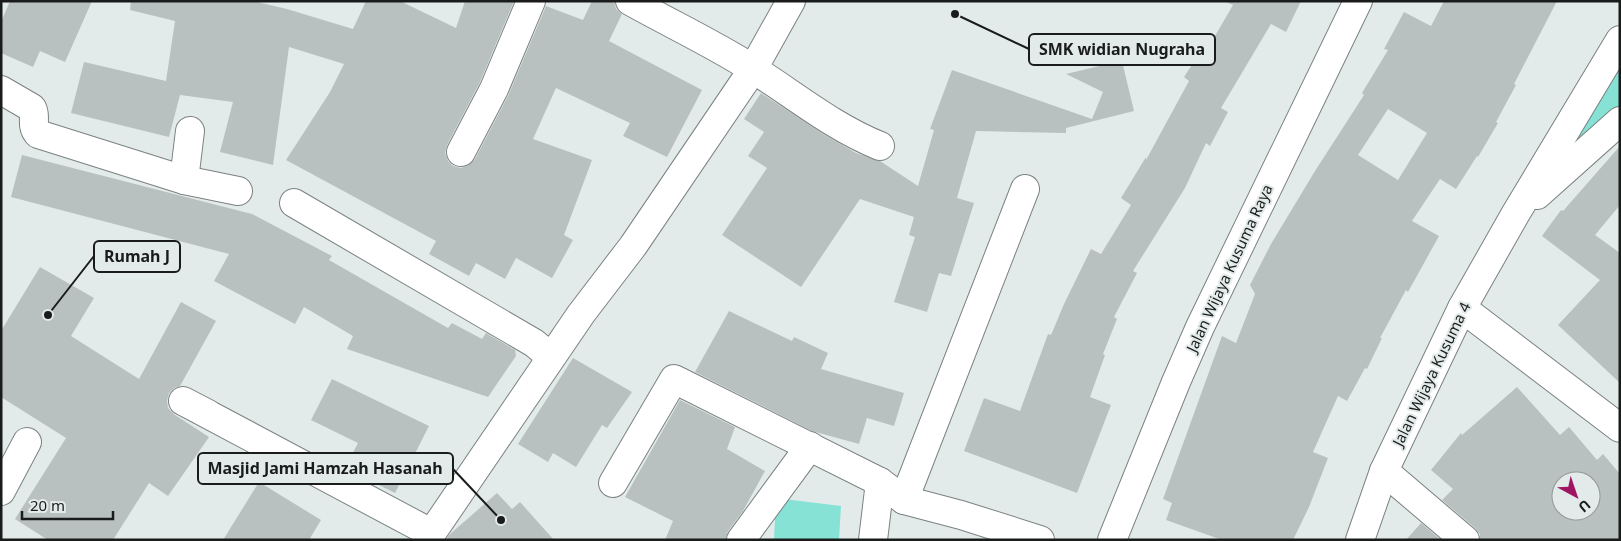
<svg xmlns="http://www.w3.org/2000/svg" width="1621" height="541" viewBox="0 0 1621 541" font-family="'Noto Sans',sans-serif">
	<rect width="100%" height="100%" fill="#e3ebea"/>
	<g fill="#85e2d5">
		<path d="M 1620,40 L 1620,121 L 1516,213 Z"/>
		<path d="M 776,498 L 841,506 L 839,540 L 774,540 Z"/>
	</g>
	<g fill="#b9c1c0" fill-rule="evenodd">
		<path d="M 10,1 L 92,1 L 65,62 L 40,51 L 33,67 L 1,53 L 1,22 Z"/>
		<path d="M 131,1 L 253,1 L 287,9 L 353,29 L 366,1 L 400,1 L 456,28 L 465,1 L 514,1 L 480,82 L 447,145 L 445,153 L 448,161 L 453,166 L 461,168 L 469,165 L 475,159 L 508,96 L 546,6 L 583,20 L 592,1 L 614,1 L 616,9 L 622,14 L 609,41 L 702,90 L 667,157 L 623,136 L 630,123 L 556,88 L 533,139 L 592,160 L 564,235 L 573,240 L 552,278 L 516,258 L 505,279 L 476,263 L 469,276 L 429,254 L 436,241 L 286,160 L 330,92 L 344,64 L 289,47 L 273,165 L 220,152 L 233,102 L 180,95 L 169,137 L 71,113 L 84,62 L 166,81 L 175,21 L 130,10 Z"/>
		<path d="M 1224,1 L 1301,1 L 1286,32 L 1271,24 L 1221,108 L 1228,112 L 1210,146 L 1206,143 L 1185,188 L 1133,271 L 1137,273 L 1114,317 L 1117,319 L 1103,354 L 1105,355 L 1090,397 L 1111,405 L 1077,493 L 964,451 L 984,398 L 1020,411 L 1048,334 L 1051,335 L 1064,304 L 1091,249 L 1101,254 L 1131,205 L 1121,198 L 1146,157 L 1146,160 L 1189,81 L 1184,77 L 1204,46 L 1208,48 L 1233,5 Z"/>
		<path d="M 1444,1 L 1557,1 L 1514,84 L 1516,85 L 1496,122 L 1498,123 L 1478,157 L 1477,156 L 1456,189 L 1440,179 L 1412,221 L 1439,236 L 1408,292 L 1406,290 L 1380,338 L 1382,338 L 1367,369 L 1365,368 L 1347,401 L 1338,396 L 1313,452 L 1328,458 L 1309,507 L 1293,540 L 1222,540 L 1166,520 L 1172,503 L 1163,499 L 1222,336 L 1236,343 L 1255,294 L 1250,285 L 1271,244 L 1315,171 L 1364,95 L 1362,93 L 1388,50 L 1384,49 L 1404,12 L 1431,26 ZM 1388,109 L 1427,133 L 1398,180 L 1358,155 Z"/>
		<path d="M 1120,53 L 1134,111 L 1066,128 L 1066,133 L 976,131 L 957,198 L 974,203 L 951,276 L 939,273 L 927,312 L 894,302 L 915,237 L 909,235 L 914,217 L 860,199 L 801,287 L 722,235 L 767,168 L 748,156 L 764,132 L 744,119 L 761,93 L 823,134 L 856,153 L 880,161 L 918,186 L 934,130 L 930,129 L 952,70 L 1092,119 L 1103,92 L 1066,74 L 1116,62 Z"/>
		<path d="M 1620,146 L 1620,205 L 1595,235 L 1620,253 L 1620,383 L 1558,325 L 1600,280 L 1542,236 L 1561,210 L 1563,211 Z"/>
		<path d="M 22,155 L 252,214 L 332,256 L 329,260 L 448,328 L 452,323 L 482,339 L 486,333 L 515,350 L 516,356 L 488,397 L 347,349 L 353,336 L 304,307 L 295,324 L 214,281 L 229,254 L 11,197 Z"/>
		<path d="M 40,267 L 94,298 L 71,336 L 139,379 L 181,302 L 216,321 L 180,386 L 174,388 L 169,393 L 167,401 L 168,408 L 175,415 L 209,437 L 168,496 L 149,483 L 113,540 L 48,540 L 15,519 L 66,438 L 1,397 L 1,331 Z"/>
		<path d="M 729,311 L 792,341 L 794,337 L 828,353 L 821,369 L 904,393 L 894,426 L 867,418 L 859,444 L 812,431 L 695,372 Z"/>
		<path d="M 573,358 L 632,392 L 607,428 L 602,425 L 576,467 L 553,453 L 548,462 L 518,444 Z"/>
		<path d="M 332,379 L 429,426 L 395,493 L 345,468 L 358,443 L 311,420 Z"/>
		<path d="M 1517,387 L 1560,435 L 1569,427 L 1597,460 L 1603,454 L 1620,474 L 1620,540 L 1480,540 L 1480,534 L 1475,528 L 1442,500 L 1453,489 L 1431,470 L 1461,433 L 1462,435 ZM 1561,481 L 1591,481 L 1591,511 L 1561,511 Z"/>
		<path d="M 680,400 L 735,427 L 727,449 L 765,471 L 743,511 L 728,531 L 726,540 L 665,540 L 673,521 L 625,497 Z"/>
		<path d="M 259,482 L 321,520 L 309,540 L 223,540 Z"/>
		<path d="M 497,493 L 512,509 L 520,502 L 554,540 L 446,540 L 449,535 Z"/>
		<path d="M 1421,523 L 1441,540 L 1406,540 Z"/>
	</g>
	<g fill="none" stroke-linecap="round" stroke-linejoin="round">
		<defs>
			<g id="minor">
				<path d="M 630,1 C 671,24 714,44 753,69 C 796,96 833,127 880,146"/>
				<path d="M 1,90 L 32,108 C 37,117 30,124 38,134 L 184,180 L 238,191"/>
				<path d="M 461,152 L 494,89 L 531,1"/>
				<path d="M 184,180 L 190,131"/>
				<path d="M 1537,195 L 1620,121"/>
				<path d="M 294,203 L 534,343 L 551,357"/>
				<path d="M 1462,308 L 1620,428"/>
				<path d="M 208,414 L 183,401 L 431,533"/>
				<path d="M 1384,471 L 1465,540"/>
				<path d="M 613,483 L 674,379 L 880,482 L 904,500 L 961,515 L 1040,540"/>
				<path d="M 1,491 L 27,442"/>
				<path d="M 904,500 L 1025,189"/>
				<path d="M 427,540 L 581,314 L 633,246 L 753,69 L 791,1"/>
				<path d="M 741,540 L 810,446"/>
				<path d="M 873,540 L 880,482"/>
				<path d="M 1112,540 L 1176,382 L 1200,327 L 1358,1"/>
				<path d="M 1360,540 L 1384,471 L 1462,308 L 1516,213 L 1620,40"/>
			</g>
		</defs>
		<use href="#minor" stroke="#7a8280" stroke-width="30"/>
		<use href="#minor" stroke="#fff" stroke-width="28"/>
	</g>
	<g text-anchor="middle" dominant-baseline="central" stroke-width="4" stroke-linejoin="round" paint-order="stroke">
		<g font-size="15" fill="#191c1b" stroke="#e3ebea">
			<text transform="translate(1229 268) rotate(-65)">Jalan Wijaya Kusuma Raya</text>
			<text transform="translate(1431 374) rotate(-64)">Jalan Wijaya Kusuma 4</text>
		</g>
	</g>
	<path fill="none" stroke="#191c1b" stroke-width="2" d="M955 14L1029 49M48 315L94 256M501 520L453 469"/>
	<g fill="#191c1b" stroke="#e3ebea" stroke-width="2">
		<circle cx="955" cy="14" r="5"/>
		<circle cx="48" cy="315" r="5"/>
		<circle cx="501" cy="520" r="5"/>
	</g>
	<g fill="#e3ebea" stroke="#191c1b" stroke-width="2">
		<rect x="1029" y="34" width="186" height="31" rx="5"/>
		<rect x="94" y="241" width="86" height="31" rx="5"/>
		<rect x="198" y="453" width="255" height="31" rx="5"/>
	</g>
	<g font-size="16" text-anchor="middle" font-weight="bold" fill="#191c1b">
		<text x="1122" y="55">SMK widian Nugraha</text>
		<text x="137" y="262">Rumah J</text>
		<text x="325" y="474">Masjid Jami Hamzah Hasanah</text>
	</g>
	<rect width="1621" height="541" fill="none" stroke="#191c1b" stroke-width="5"/>
	<g transform="translate(1576 496) rotate(140)"><circle r="24" fill="#e3ebea" stroke="#929897"/>
	<path d="M0-4L9 19L0 12L-9 19Z" fill="#9f1563"/>
	<text y="-8" font-size="14" font-weight="bold" text-anchor="middle" fill="#191c1b">U</text>
	</g>
	<path d="M22 511v8h91v-8" fill="none" stroke="#191c1b" stroke-width="2.5"/>
	<text x="30" y="511" font-size="15" fill="#191c1b" stroke="#e3ebea" stroke-width="4" paint-order="stroke">20 m</text>
</svg>
